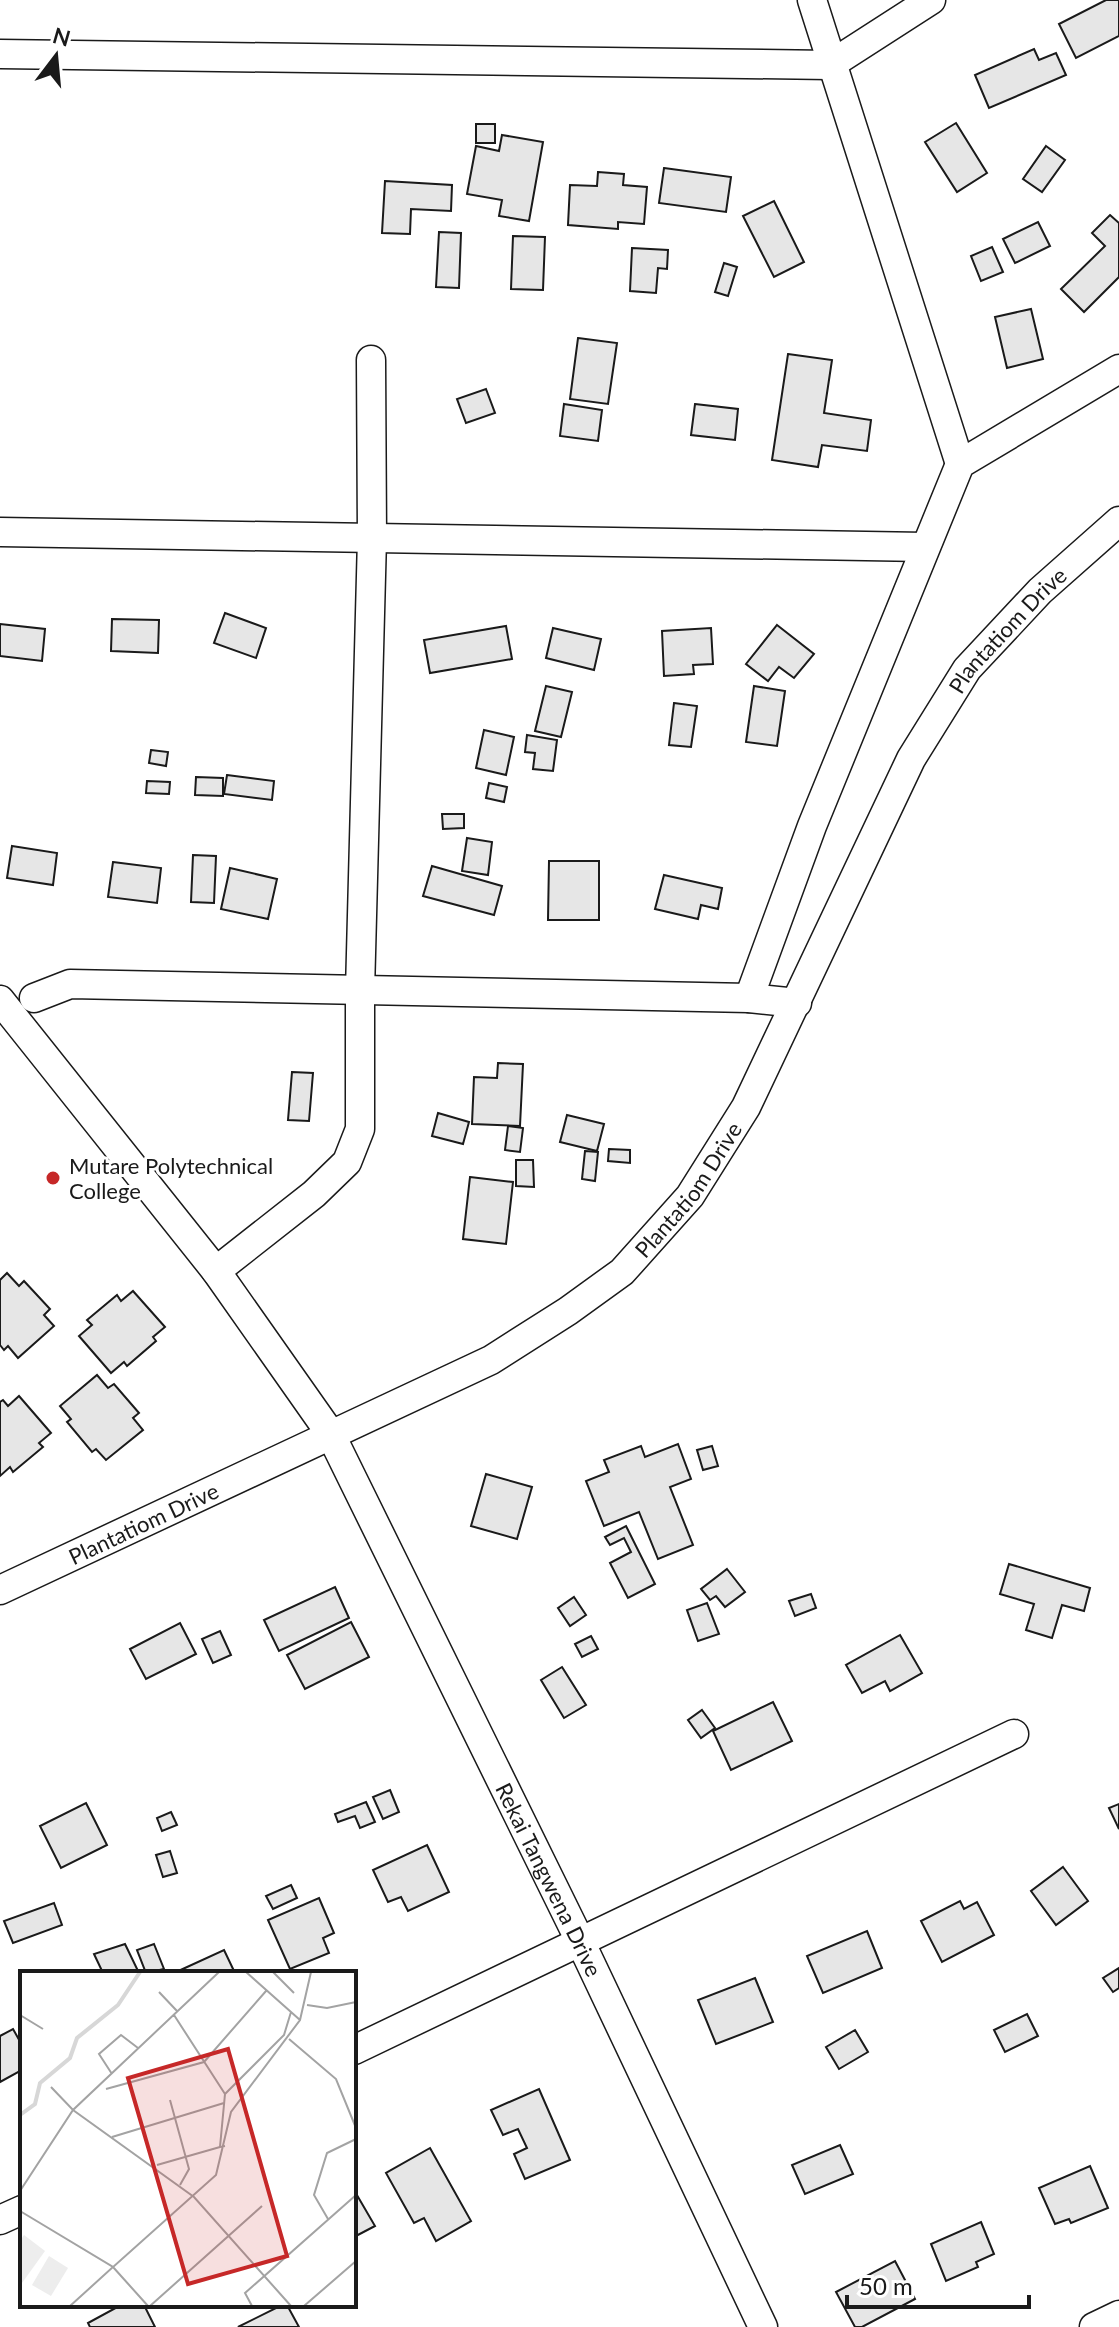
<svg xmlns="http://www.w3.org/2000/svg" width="1119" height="2327" viewBox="0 0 1119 2327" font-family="Lato,sans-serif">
	<rect width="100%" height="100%" fill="#fff"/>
	<g fill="#e6e6e6" stroke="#1a1a1a" stroke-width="2">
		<path d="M 1106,0 L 1119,0 L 1119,36 L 1076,58 L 1059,24 Z"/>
		<path d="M 1034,49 L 1039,60 L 1056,53 L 1066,75 L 989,108 L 975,75 Z"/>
		<path d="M 956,123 L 987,173 L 957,192 L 925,142 Z"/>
		<rect x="476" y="124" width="19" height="19"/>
		<path d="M 502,135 L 543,142 L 529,221 L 499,216 L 502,200 L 467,194 L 476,146 L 499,151 Z"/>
		<path d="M 1046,146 L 1065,160 L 1042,192 L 1023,179 Z"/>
		<path d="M 664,168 L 731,177 L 726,212 L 659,203 Z"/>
		<path d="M 598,172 L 624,174 L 623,185 L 647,187 L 644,224 L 618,222 L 618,229 L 568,225 L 570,185 L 597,186 Z"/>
		<path d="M 385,181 L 452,185 L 451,211 L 411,209 L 410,234 L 382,233 Z"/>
		<path d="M 774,201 L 804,262 L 774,277 L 743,216 Z"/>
		<path d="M 1110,215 L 1119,223 L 1119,277 L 1084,312 L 1061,289 L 1105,246 L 1092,233 Z"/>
		<path d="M 1038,222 L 1050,246 L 1015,263 L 1003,239 Z"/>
		<path d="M 439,232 L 461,233 L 459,288 L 436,287 Z"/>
		<path d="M 513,236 L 545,237 L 543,290 L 511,289 Z"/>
		<path d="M 992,247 L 1003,272 L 981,281 L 971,256 Z"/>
		<path d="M 632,248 L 668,250 L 667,269 L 658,268 L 656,293 L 630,291 Z"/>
		<path d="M 724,263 L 737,267 L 728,296 L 715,292 Z"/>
		<path d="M 1031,309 L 1043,359 L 1007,368 L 995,317 Z"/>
		<path d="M 578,338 L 617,343 L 608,404 L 570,399 Z"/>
		<path d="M 788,354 L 832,360 L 824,413 L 871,420 L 867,451 L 822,445 L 818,467 L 772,460 Z"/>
		<path d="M 486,389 L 495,413 L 466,423 L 457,399 Z"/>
		<path d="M 564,404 L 602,410 L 598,441 L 560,436 Z"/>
		<path d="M 695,404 L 738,409 L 735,440 L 691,435 Z"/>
		<path d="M 225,613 L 266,628 L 256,658 L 214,643 Z"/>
		<path d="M 112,619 L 159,620 L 158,653 L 111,651 Z"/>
		<path d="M 0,624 L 45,629 L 42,661 L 0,656 Z"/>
		<path d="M 777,625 L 814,654 L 794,678 L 779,667 L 768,681 L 746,664 Z"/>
		<path d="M 506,626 L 512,659 L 430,673 L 424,640 Z"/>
		<path d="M 553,628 L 601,639 L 594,670 L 546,658 Z"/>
		<path d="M 711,628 L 713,664 L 693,665 L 694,674 L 664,676 L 662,631 Z"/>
		<path d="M 546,686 L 572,692 L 561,737 L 535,731 Z"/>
		<path d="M 754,686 L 785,691 L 777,746 L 746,742 Z"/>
		<path d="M 674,703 L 697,706 L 691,747 L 669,745 Z"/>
		<path d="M 484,730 L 514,737 L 506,775 L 476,768 Z"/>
		<path d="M 527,735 L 557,740 L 553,771 L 533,769 L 535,753 L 525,752 Z"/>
		<path d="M 151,750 L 168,752 L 166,766 L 149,763 Z"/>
		<path d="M 227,775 L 274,781 L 272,800 L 224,794 Z"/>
		<path d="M 196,777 L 223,778 L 223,796 L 195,795 Z"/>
		<path d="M 147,781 L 170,782 L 169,794 L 146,793 Z"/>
		<path d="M 489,783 L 507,787 L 504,802 L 486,798 Z"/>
		<path d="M 442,814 L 464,814 L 464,828 L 443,829 Z"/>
		<path d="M 467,838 L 492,842 L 488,875 L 462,871 Z"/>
		<path d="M 12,846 L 57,853 L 53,885 L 7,878 Z"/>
		<path d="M 193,855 L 216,856 L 214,903 L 191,902 Z"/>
		<path d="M 549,861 L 599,861 L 599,920 L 548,920 Z"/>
		<path d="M 113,862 L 161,868 L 157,903 L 108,897 Z"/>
		<path d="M 432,866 L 502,886 L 494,915 L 423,896 Z"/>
		<path d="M 230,868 L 277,879 L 268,919 L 221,909 Z"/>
		<path d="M 664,875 L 722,888 L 718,909 L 701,905 L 698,919 L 655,909 Z"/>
		<path d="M 498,1063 L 523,1064 L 520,1126 L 472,1124 L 474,1077 L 497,1078 Z"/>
		<path d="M 292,1072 L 313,1073 L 309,1121 L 288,1120 Z"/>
		<path d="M 438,1113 L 469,1122 L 463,1144 L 432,1136 Z"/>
		<path d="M 567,1115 L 604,1124 L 597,1151 L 560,1142 Z"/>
		<path d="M 508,1126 L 523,1128 L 520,1152 L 505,1150 Z"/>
		<path d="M 609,1149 L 630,1150 L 630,1163 L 608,1161 Z"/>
		<path d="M 585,1151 L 598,1152 L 595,1181 L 582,1179 Z"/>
		<path d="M 516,1160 L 533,1160 L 534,1187 L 516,1186 Z"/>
		<path d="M 470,1177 L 513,1182 L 506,1244 L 463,1239 Z"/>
		<path d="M 7,1273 L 19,1286 L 24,1281 L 50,1309 L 44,1315 L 54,1326 L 18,1358 L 8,1346 L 4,1350 L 0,1345 L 0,1280 Z"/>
		<path d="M 133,1291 L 165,1327 L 153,1337 L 156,1341 L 127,1366 L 124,1362 L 111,1373 L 79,1336 L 92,1325 L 87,1320 L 117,1295 L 121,1301 Z"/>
		<path d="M 97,1375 L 108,1388 L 114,1384 L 139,1413 L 133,1418 L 143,1430 L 106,1460 L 96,1449 L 92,1452 L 67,1422 L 71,1419 L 60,1406 Z"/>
		<path d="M 19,1396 L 51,1433 L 39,1443 L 43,1447 L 13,1472 L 10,1467 L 0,1476 L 0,1402 L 3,1400 L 8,1406 Z"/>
		<path d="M 678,1444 L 691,1479 L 670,1487 L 693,1545 L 658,1559 L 639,1512 L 604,1526 L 586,1481 L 609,1472 L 604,1460 L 641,1446 L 645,1457 Z"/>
		<path d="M 712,1446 L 718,1466 L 703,1470 L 697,1450 Z"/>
		<path d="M 486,1474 L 532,1487 L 517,1539 L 471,1526 Z"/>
		<path d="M 626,1526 L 655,1584 L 628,1598 L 610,1563 L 631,1552 L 624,1538 L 610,1545 L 605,1537 Z"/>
		<path d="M 1009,1564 L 1090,1588 L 1084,1611 L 1062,1605 L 1052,1638 L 1026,1630 L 1034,1604 L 1000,1594 Z"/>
		<path d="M 727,1569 L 745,1592 L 725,1607 L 716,1596 L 710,1600 L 701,1589 Z"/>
		<path d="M 335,1587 L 349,1618 L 279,1651 L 264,1620 Z"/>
		<path d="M 811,1594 L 816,1608 L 795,1616 L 789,1601 Z"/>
		<path d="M 574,1597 L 586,1615 L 570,1626 L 558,1608 Z"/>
		<path d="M 707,1603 L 719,1634 L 698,1641 L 687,1610 Z"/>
		<path d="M 351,1622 L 369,1657 L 305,1689 L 287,1655 Z"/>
		<path d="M 180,1623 L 196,1654 L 146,1679 L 130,1649 Z"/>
		<path d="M 220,1631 L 231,1655 L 213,1663 L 202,1639 Z"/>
		<path d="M 900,1635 L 922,1673 L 890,1691 L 885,1681 L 862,1693 L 846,1665 Z"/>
		<path d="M 591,1636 L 598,1649 L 582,1657 L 575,1644 Z"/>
		<path d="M 562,1667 L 586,1705 L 564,1718 L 541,1680 Z"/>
		<path d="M 773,1702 L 792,1741 L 731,1770 L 713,1731 Z"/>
		<path d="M 702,1710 L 715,1728 L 701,1738 L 688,1720 Z"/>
		<path d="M 390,1790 L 399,1812 L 383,1819 L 373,1797 Z"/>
		<path d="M 366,1802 L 375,1822 L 360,1828 L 355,1816 L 338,1822 L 335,1814 Z"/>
		<path d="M 86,1803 L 107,1845 L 61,1868 L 40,1826 Z"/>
		<path d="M 1119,1804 L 1119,1829 L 1109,1808 Z"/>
		<path d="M 171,1812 L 177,1825 L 162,1831 L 157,1818 Z"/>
		<path d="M 427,1845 L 449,1892 L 408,1911 L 401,1897 L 388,1902 L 373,1870 Z"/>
		<path d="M 170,1851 L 177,1873 L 163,1877 L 156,1855 Z"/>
		<path d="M 1063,1867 L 1088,1901 L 1056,1925 L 1031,1891 Z"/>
		<path d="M 291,1885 L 297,1898 L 273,1909 L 266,1896 Z"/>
		<path d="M 319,1898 L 334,1933 L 323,1938 L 329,1953 L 290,1969 L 268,1920 Z"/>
		<path d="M 960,1901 L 964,1909 L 977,1902 L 994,1935 L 942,1962 L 921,1921 Z"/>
		<path d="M 54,1903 L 62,1925 L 13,1943 L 4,1921 Z"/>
		<path d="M 867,1931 L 882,1968 L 823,1993 L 807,1956 Z"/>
		<path d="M 125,1944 L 139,1973 L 103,1973 L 94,1954 Z"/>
		<path d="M 154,1944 L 164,1969 L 146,1973 L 137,1950 Z"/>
		<path d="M 224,1950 L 235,1973 L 174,1973 Z"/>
		<path d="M 1119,1968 L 1119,1988 L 1113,1992 L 1103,1978 Z"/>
		<path d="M 755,1978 L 773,2022 L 716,2044 L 698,2000 Z"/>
		<path d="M 1027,2014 L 1038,2036 L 1005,2052 L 994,2030 Z"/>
		<path d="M 13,2029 L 22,2045 L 22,2070 L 0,2082 L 0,2036 Z"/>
		<path d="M 855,2030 L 868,2052 L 839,2069 L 826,2047 Z"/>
		<path d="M 539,2089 L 570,2160 L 525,2179 L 514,2154 L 527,2148 L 518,2129 L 503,2135 L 491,2110 Z"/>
		<path d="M 840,2145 L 853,2174 L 805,2194 L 792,2165 Z"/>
		<path d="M 430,2148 L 471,2221 L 436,2241 L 424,2218 L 414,2223 L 386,2173 Z"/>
		<path d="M 1090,2166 L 1108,2208 L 1071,2223 L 1069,2219 L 1055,2224 L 1039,2188 Z"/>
		<path d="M 354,2190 L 375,2226 L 354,2237 Z"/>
		<path d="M 981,2222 L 994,2254 L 976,2262 L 978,2267 L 946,2281 L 931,2244 Z"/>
		<path d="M 895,2261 L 915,2299 L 862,2327 L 855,2327 L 836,2292 Z"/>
		<path d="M 121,2305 L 144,2305 L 155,2327 L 90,2327 L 88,2323 Z"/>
		<path d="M 282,2305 L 287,2305 L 299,2327 L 238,2327 Z"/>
	</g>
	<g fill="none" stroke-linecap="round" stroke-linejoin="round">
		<defs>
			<g id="minor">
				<path d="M 812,0 L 960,464"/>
				<path d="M 0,54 L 830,65 L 931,0"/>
				<path d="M 0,532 L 925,547"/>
				<path d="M 34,998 L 70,984 L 749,998"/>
				<path id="s1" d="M 0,1000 L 216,1271 L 330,1433 L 580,1941 L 763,2327"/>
				<path d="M 797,1003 L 749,998 L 812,826 L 960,464 L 1119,369"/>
				<path d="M 216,1271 L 314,1194 L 347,1162 L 360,1129 L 360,991 L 372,538 L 371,360"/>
				<path id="s2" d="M 0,1590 L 491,1360 L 568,1311 L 622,1272 L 690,1196 L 746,1107 L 911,759 L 967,669 L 1040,591 L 1119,521"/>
				<path d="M 354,2050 L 1014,1734"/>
				<path d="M 0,2220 L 22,2210"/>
				<path d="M 1094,2327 L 1119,2315"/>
			</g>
		</defs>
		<use href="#minor" stroke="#1a1a1a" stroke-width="31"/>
		<use href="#minor" stroke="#fff" stroke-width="28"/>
	</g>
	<circle fill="#c62828" stroke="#fff" stroke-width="3" cx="53" cy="1178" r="8"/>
	<g text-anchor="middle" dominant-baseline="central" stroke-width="6" stroke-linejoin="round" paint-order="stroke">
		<g font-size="22" fill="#1a1a1a" stroke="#fff">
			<text stroke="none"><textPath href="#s2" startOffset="1454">Plantatiom Drive</textPath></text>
			<text stroke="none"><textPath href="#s2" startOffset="806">Plantatiom Drive</textPath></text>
			<text stroke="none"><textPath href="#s2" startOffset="158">Plantatiom Drive</textPath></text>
			<text stroke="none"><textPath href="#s1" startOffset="1042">Rekai Tangwena Drive</textPath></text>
		</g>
		<g font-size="22" fill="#1a1a1a" stroke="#fff" text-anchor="start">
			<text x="69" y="1165">Mutare Polytechnical<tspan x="69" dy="25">College</tspan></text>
		</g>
	</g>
	<g transform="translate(20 1971)">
		<rect width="336" height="336" fill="#fff"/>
		<path d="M 4,264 L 25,280 L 2,312 L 0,270 ZM 29,285 L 48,297 L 31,325 L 12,314 Z" fill="#ededed"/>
		<path fill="none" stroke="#d7d7d7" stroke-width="4" d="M 0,144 L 15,133 L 20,112 L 50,87 L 57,67 L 98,34 L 120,1"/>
		<path fill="none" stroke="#a3a3a3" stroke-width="2" d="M 226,1 L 280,49M 253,1 L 274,22M 139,21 L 157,40M 287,34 L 307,37 L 336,31M 0,44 L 23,58M 154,44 L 205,123M 269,68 L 316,108 L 336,157M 92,103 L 79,83 L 101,64 L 118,77M 31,116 L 53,139 L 174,226 L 271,335M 86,118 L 184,91 L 246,20M 150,129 L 169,198 L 160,214M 92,166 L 204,132M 205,175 L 200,176 L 205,123 L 264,64 L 271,41M 137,194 L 200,176M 0,220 L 53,139 L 199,1M 0,240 L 93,296 L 50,335M 308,248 L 294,224 L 307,182 L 336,168M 128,335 L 93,296 L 196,204 L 211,141 L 280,49 L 291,1M 130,335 L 242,235M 232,335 L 225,322 L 336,224M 284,335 L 336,290"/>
		<path fill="#c62828" fill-opacity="0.15" stroke="#c62828" stroke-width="4" d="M 208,78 L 267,285 L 168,313 L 108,107 Z"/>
		<rect width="336" height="336" fill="none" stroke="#1a1a1a" stroke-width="4"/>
	</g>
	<g transform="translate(56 56) rotate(16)" stroke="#ffffff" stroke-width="6" paint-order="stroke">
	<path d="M0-6L14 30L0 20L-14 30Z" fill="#1a1a1a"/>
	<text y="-12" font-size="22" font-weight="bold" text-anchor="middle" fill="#1a1a1a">N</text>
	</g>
	<path d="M847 2295v12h182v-12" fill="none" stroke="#1a1a1a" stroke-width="4"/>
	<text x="859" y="2295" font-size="24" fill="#1a1a1a" stroke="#ffffff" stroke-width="6" paint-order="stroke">50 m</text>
</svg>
